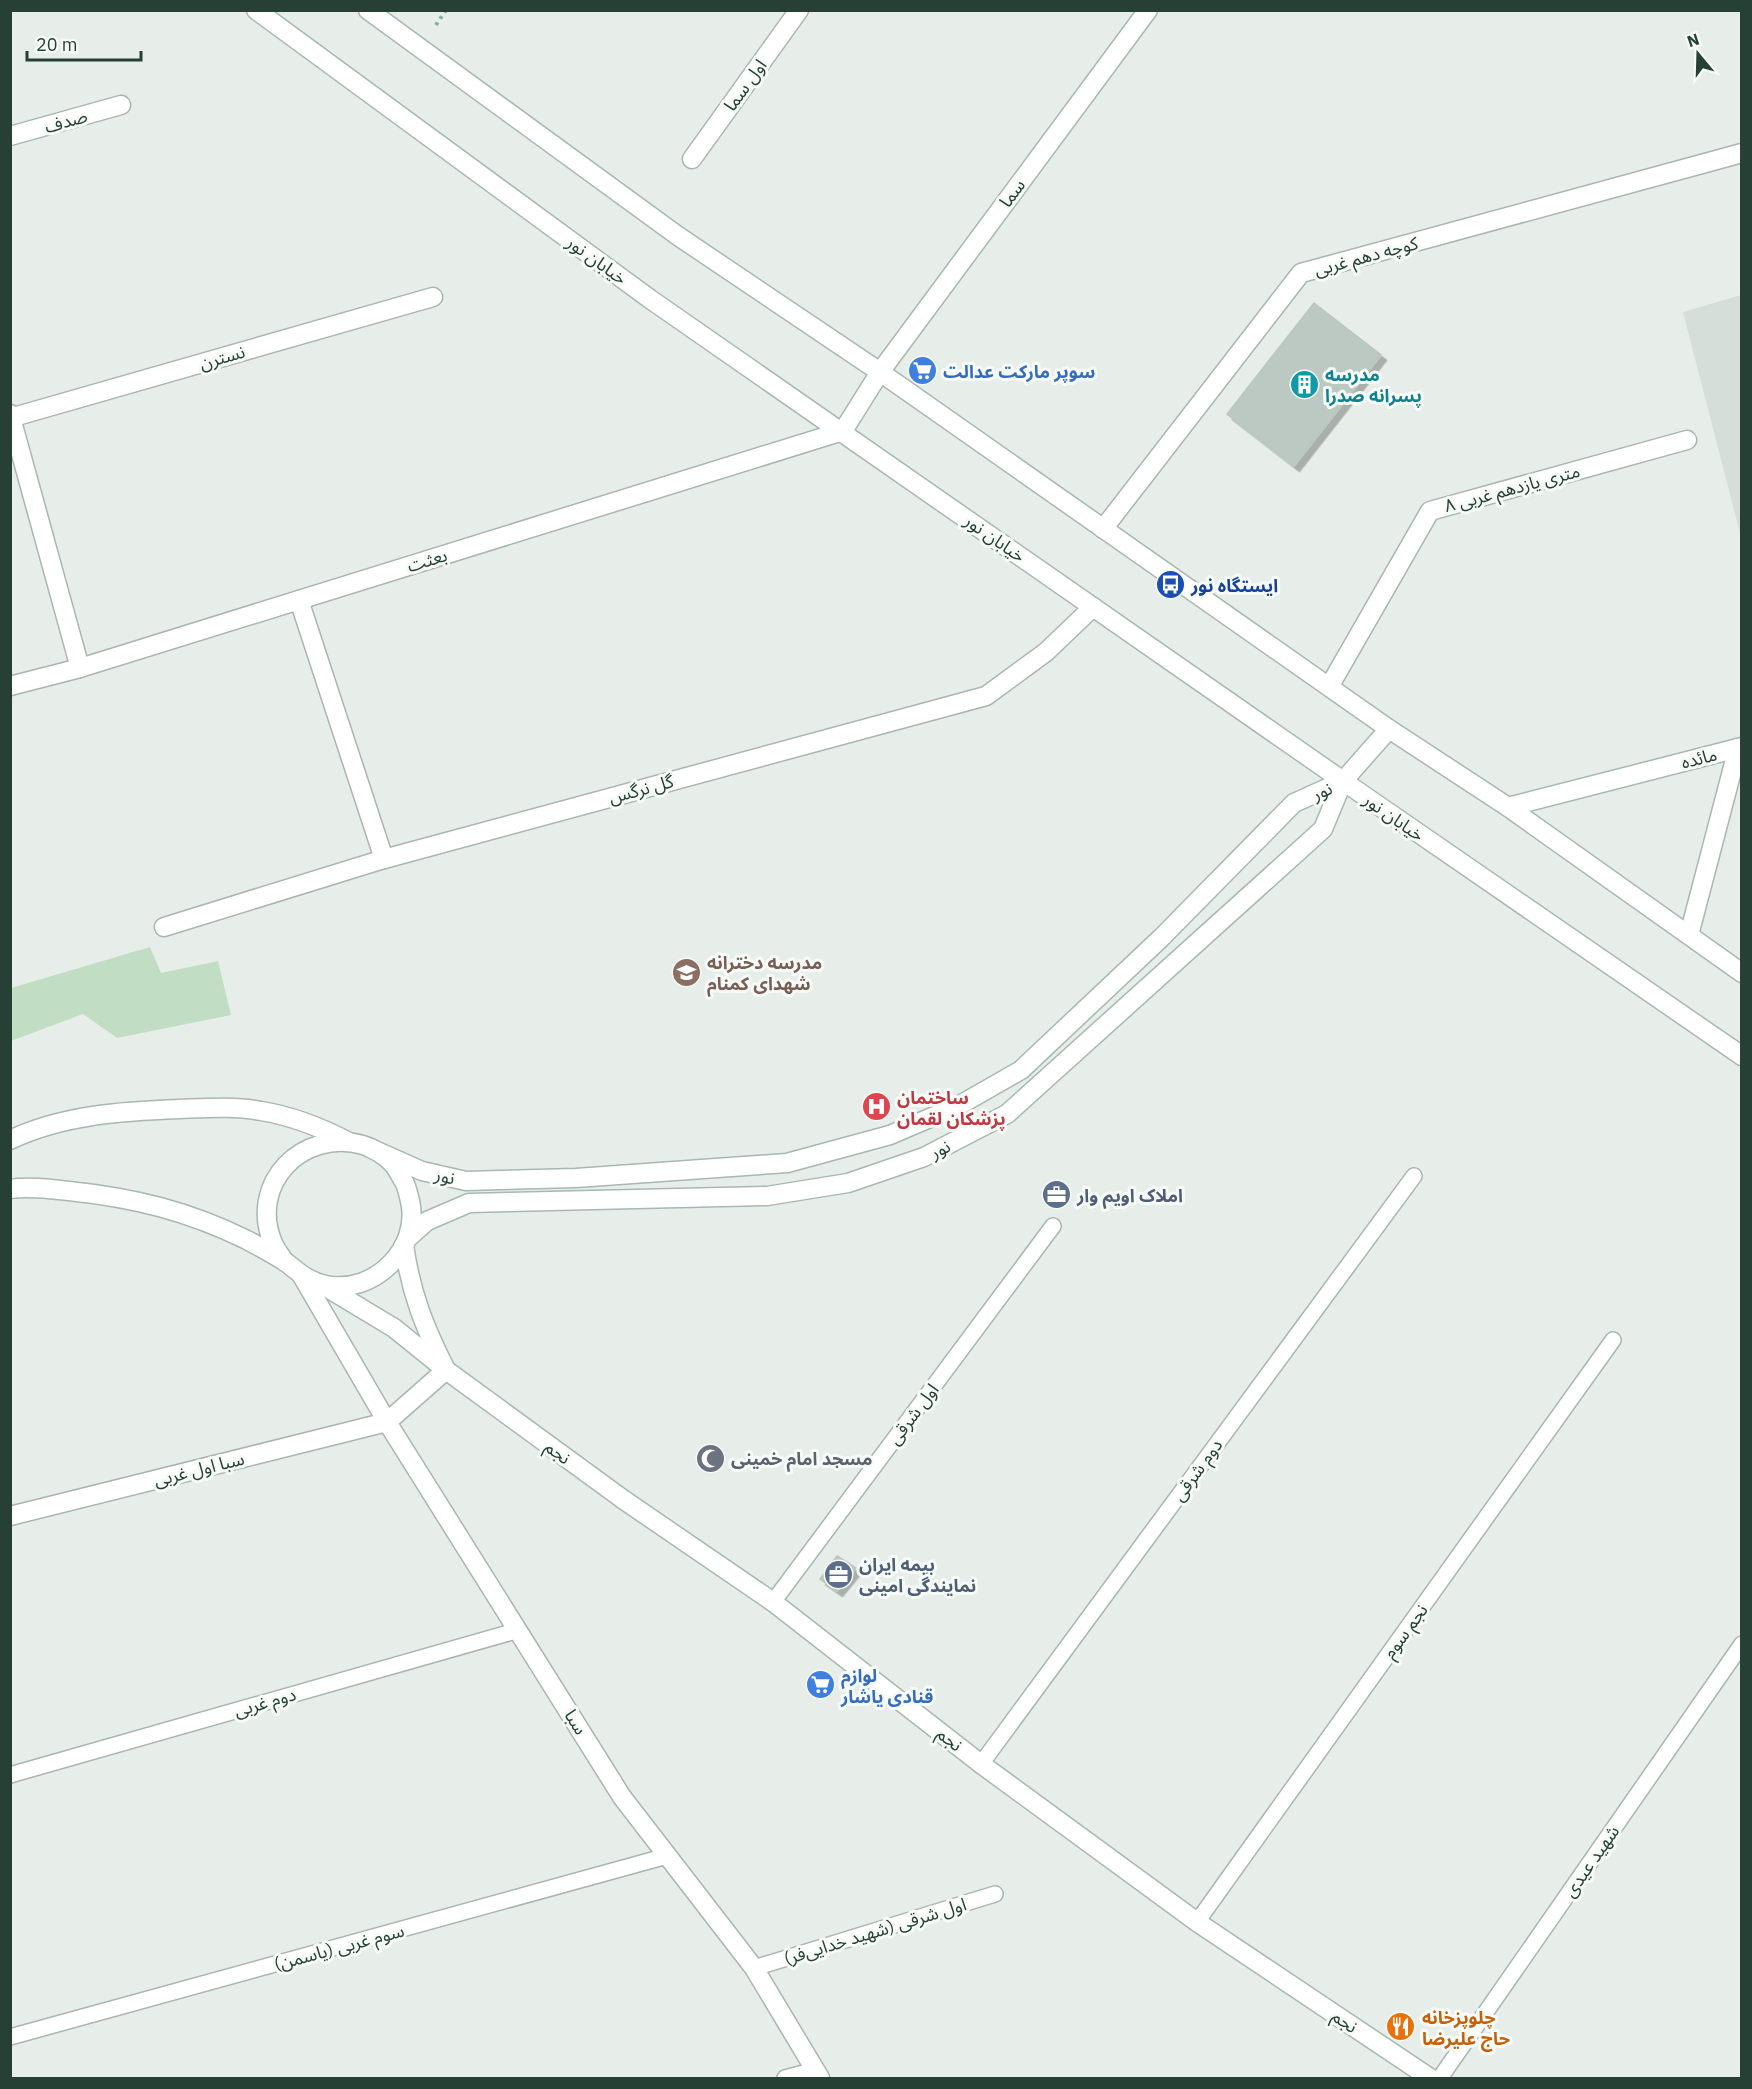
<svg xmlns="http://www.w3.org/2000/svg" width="1752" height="2089" viewBox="0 0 1752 2089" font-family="'IBM Plex Sans','Noto Sans Arabic',sans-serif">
	<defs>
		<filter id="shadow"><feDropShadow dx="5.5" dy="5.5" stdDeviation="0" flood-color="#0004"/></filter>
	</defs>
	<rect width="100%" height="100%" fill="#e7eeea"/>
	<path fill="#d5ded8" d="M 1741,295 L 1742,295 L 1741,537 L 1683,312 Z"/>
	<path fill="#c1dec5" d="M 150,947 L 161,973 L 218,961 L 231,1015 L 117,1038 L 83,1014 L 11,1041 L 11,988 Z"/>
	<g fill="#bcc9c2" stroke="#b9c8bf" stroke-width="1.5" filter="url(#shadow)">
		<path d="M 1314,303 L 1381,355 L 1294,466 L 1227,414 Z"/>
		<path d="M 837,1556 L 856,1568 L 837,1591 L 820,1579 Z"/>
	</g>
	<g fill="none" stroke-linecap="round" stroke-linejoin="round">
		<defs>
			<g id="lane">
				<path d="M 773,1602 L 1053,1226"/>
				<path d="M 981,1764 L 1414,1176"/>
				<path d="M 10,1775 L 519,1630"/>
				<path d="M 1197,1922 L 1613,1340"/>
				<path d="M 754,1968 L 995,1894"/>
				<path d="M 10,2037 L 667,1856"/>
				<path d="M 785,2078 L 815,2070"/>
				<path d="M 1440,2078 L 1742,1644"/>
			</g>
			<g id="street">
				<path d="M 10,136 L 121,105"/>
				<path d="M 692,159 L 799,10"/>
				<path d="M 10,414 L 80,668"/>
				<path d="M 10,418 L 433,297"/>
				<path d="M 1103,529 L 1301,273 L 1742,153"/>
				<path d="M 299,600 L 384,859"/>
				<path d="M 10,686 L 80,668 L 843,431"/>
				<path d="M 1329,687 L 1430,511 L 1687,440"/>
				<path d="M 164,927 L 384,859 L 986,696 L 1046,652 L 1093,607"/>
				<path d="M 446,1370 L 387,1422 L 622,1797 L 754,1968 L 820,2078"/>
				<path d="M 10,1516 L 387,1422 L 302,1276"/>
			</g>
			<g id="secondary">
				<path d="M 256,10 L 650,299 L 1343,781 L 1742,1056"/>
				<path d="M 368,10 L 678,236 L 880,372 L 1389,729 L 1508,807 L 1742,973"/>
				<path d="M 843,431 L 880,372 L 1148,10"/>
				<path d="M 1508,807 L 1742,747"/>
				<path d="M 1689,935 L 1738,748"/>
				<path d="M 10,1140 C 62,1115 123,1111 180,1109 C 207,1108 235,1106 261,1111 C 292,1116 320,1127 347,1141"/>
				<path d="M 370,1148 L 422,1171 L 466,1181 L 576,1178 L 787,1163 L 890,1135 L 958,1106 L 1021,1070 L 1161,938 L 1294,803 L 1343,781"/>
				<path d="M 10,1189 C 29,1186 51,1189 69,1191 C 135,1198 188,1211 247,1240 C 260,1247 275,1255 287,1263 C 299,1273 310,1282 326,1285 C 374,1295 421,1248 410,1201 C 408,1193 407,1186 403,1180 C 400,1175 397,1169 393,1164 C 386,1156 373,1148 363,1145 C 302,1128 248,1184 273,1243 C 276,1250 281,1256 285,1262"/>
				<path d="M 408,1238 L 427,1221 L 469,1203 L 767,1196 L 848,1183 L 924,1157 L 1007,1114 L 1323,829 L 1343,781 L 1389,729"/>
				<path d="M 326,1287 L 394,1328 L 446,1370 C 424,1326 411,1294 404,1245"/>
				<path d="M 446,1370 L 624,1500 L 773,1602 L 981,1764 L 1197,1922 L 1430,2078"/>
			</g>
		</defs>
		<use href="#lane" stroke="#a9b6b0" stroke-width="18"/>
		<use href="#street" stroke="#a9b6b0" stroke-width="21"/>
		<use href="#secondary" stroke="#a6b9b0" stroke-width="21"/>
		<path stroke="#89b09e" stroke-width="4" stroke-dasharray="3 4.5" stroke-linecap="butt" d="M 436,25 L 446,10"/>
		<use href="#lane" stroke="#fff" stroke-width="15"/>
		<use href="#street" stroke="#fff" stroke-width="18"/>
		<use href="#secondary" stroke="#fff" stroke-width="18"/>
	</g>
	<defs>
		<symbol id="supermarket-disc" viewBox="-11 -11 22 22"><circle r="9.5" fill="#3f7fe0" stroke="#f7fbf8"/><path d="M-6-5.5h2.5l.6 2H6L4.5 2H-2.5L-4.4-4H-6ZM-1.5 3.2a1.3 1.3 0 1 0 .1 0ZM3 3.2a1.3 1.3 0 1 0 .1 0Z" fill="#fff"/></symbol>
		<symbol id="building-disc" viewBox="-11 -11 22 22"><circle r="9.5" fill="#0f9aa8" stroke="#f7fbf8"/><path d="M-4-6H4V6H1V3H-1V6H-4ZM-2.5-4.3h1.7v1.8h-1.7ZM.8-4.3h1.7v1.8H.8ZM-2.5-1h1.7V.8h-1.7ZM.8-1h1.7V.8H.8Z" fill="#fff"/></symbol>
		<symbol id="bus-disc" viewBox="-11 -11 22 22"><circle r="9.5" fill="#1a4fb4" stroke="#f7fbf8"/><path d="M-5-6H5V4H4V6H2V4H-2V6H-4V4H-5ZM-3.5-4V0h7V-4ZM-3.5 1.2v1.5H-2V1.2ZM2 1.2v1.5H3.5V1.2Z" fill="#fff"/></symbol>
		<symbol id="school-disc" viewBox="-11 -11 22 22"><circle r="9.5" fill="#8d6e63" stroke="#f7fbf8"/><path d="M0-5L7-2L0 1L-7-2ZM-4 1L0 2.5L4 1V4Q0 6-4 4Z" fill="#fff"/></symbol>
		<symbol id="hospital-disc" viewBox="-11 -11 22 22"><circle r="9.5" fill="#e0444e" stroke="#f7fbf8"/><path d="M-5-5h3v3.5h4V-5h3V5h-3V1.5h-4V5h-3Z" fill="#fff"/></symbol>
		<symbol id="office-disc" viewBox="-11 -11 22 22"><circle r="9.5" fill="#5c6f8a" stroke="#f7fbf8"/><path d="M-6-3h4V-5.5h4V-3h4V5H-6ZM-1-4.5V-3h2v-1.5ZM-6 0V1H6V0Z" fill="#fff"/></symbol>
		<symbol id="mosque-disc" viewBox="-11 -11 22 22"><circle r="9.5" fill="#6b7280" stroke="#f7fbf8"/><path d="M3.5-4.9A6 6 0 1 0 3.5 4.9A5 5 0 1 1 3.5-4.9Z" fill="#fff"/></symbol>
		<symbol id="restaurant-disc" viewBox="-11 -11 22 22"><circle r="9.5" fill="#e8710a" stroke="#f7fbf8"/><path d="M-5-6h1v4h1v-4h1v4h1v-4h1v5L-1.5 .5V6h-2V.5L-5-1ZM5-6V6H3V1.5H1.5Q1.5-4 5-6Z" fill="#fff"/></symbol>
	</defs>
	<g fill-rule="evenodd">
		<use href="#supermarket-disc" x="906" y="354" width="33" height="33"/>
		<use href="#building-disc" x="1288" y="368" width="33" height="33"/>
		<use href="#bus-disc" x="1154" y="568" width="33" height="33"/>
		<use href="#school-disc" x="670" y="956" width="33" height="33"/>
		<use href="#hospital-disc" x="860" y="1090" width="33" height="33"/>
		<use href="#office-disc" x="1040" y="1178" width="33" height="33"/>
		<use href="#mosque-disc" x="694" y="1442" width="33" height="33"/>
		<use href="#office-disc" x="822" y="1558" width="33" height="33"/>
		<use href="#supermarket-disc" x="804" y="1668" width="33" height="33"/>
		<use href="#restaurant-disc" x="1384" y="2010" width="33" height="33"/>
	</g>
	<g text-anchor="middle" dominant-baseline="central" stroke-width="6" stroke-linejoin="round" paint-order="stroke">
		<g font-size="18" fill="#264035" stroke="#f7fbf8">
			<text transform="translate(745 85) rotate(-54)">اول سما</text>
			<text transform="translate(66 121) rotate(-16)">صدف</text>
			<text transform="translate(1012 193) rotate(-54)">سما</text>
			<text transform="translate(1366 256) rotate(-15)">کوچه دهم غربی</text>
			<text transform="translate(597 260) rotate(36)">خیابان نور</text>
			<text transform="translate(222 357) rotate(-16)">نسترن</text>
			<text transform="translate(1512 488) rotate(-15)">۸ متری یازدهم غربی</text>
			<text transform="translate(995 538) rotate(35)">خیابان نور</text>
			<text transform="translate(427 560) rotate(-17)">بعثت</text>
			<text transform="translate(1699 758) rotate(-14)">مائده</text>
			<text transform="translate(641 789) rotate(-15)">گل نرگس</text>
			<text transform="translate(1322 791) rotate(-24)">نور</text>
			<text transform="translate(1394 817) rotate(35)">خیابان نور</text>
			<text transform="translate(940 1149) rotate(-27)">نور</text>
			<text transform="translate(445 1176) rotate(13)">نور</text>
			<text transform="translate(913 1414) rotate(-53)">اول شرقی</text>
			<text transform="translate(558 1452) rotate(36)">نجم</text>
			<text transform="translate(199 1469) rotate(-14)">سبا اول غربی</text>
			<text transform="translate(1197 1470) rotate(-54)">دوم شرقی</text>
			<text transform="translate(1405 1631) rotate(-54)">نجم سوم</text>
			<text transform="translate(265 1702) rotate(-16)">دوم غربی</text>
			<text transform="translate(576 1722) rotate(58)">سبا</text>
			<text transform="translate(950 1739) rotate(38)">نجم</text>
			<text transform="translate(1591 1861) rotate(-55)">شهید عیدی</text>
			<text transform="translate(875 1931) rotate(-17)">اول شرقی (شهید خدایی‌فر)</text>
			<text transform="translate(339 1947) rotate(-15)">سوم غربی (یاسمن)</text>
			<text transform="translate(1345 2021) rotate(34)">نجم</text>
		</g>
		<g font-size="18" font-weight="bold" fill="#366cbe" stroke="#f7fbf8" text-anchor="start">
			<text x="943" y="371">سوپر مارکت عدالت</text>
			<text x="841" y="1675">لوازم<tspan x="841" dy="21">قنادی یاشار</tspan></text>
		</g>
		<g font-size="18" font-weight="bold" fill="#0d838f" stroke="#f7fbf8" text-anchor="start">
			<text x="1325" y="374">مدرسه<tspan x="1325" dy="21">پسرانه صدرا</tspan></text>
		</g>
		<g font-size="18" font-weight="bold" fill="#164399" stroke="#f7fbf8" text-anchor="start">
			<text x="1191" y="585">ایستگاه نور</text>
		</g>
		<g font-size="18" font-weight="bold" fill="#785e54" stroke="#f7fbf8" text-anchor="start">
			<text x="707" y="962">مدرسه دخترانه<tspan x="707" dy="21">شهدای کمنام</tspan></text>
		</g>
		<g font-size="18" font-weight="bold" fill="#be3a42" stroke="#f7fbf8" text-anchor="start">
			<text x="897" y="1097">ساختمان<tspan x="897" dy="21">پزشکان لقمان</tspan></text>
		</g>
		<g font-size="18" font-weight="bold" fill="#4e5e75" stroke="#f7fbf8" text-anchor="start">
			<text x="1077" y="1195">املاک اویم وار</text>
			<text x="859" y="1564">بیمه ایران<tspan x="859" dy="21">نمایندگی امینی</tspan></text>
		</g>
		<g font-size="18" font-weight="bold" fill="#5b616d" stroke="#f7fbf8" text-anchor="start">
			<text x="731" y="1458">مسجد امام خمینی</text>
		</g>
		<g font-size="18" font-weight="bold" fill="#c56008" stroke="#f7fbf8" text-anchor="start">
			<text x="1422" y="2017">چلوپزخانه<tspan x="1422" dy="21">حاج علیرضا</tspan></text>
		</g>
	</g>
	<rect width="1752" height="2089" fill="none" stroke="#264035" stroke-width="24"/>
	<g transform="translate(1698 54) rotate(341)" stroke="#f7fbf8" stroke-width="4.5" paint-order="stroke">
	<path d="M0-4.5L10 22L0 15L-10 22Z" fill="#264035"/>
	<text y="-9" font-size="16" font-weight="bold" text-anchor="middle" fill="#264035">N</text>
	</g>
	<path d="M27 51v9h114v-9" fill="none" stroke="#264035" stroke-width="3"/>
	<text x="36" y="51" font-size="18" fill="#264035" stroke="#f7fbf8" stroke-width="4.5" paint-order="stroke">20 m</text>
</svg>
